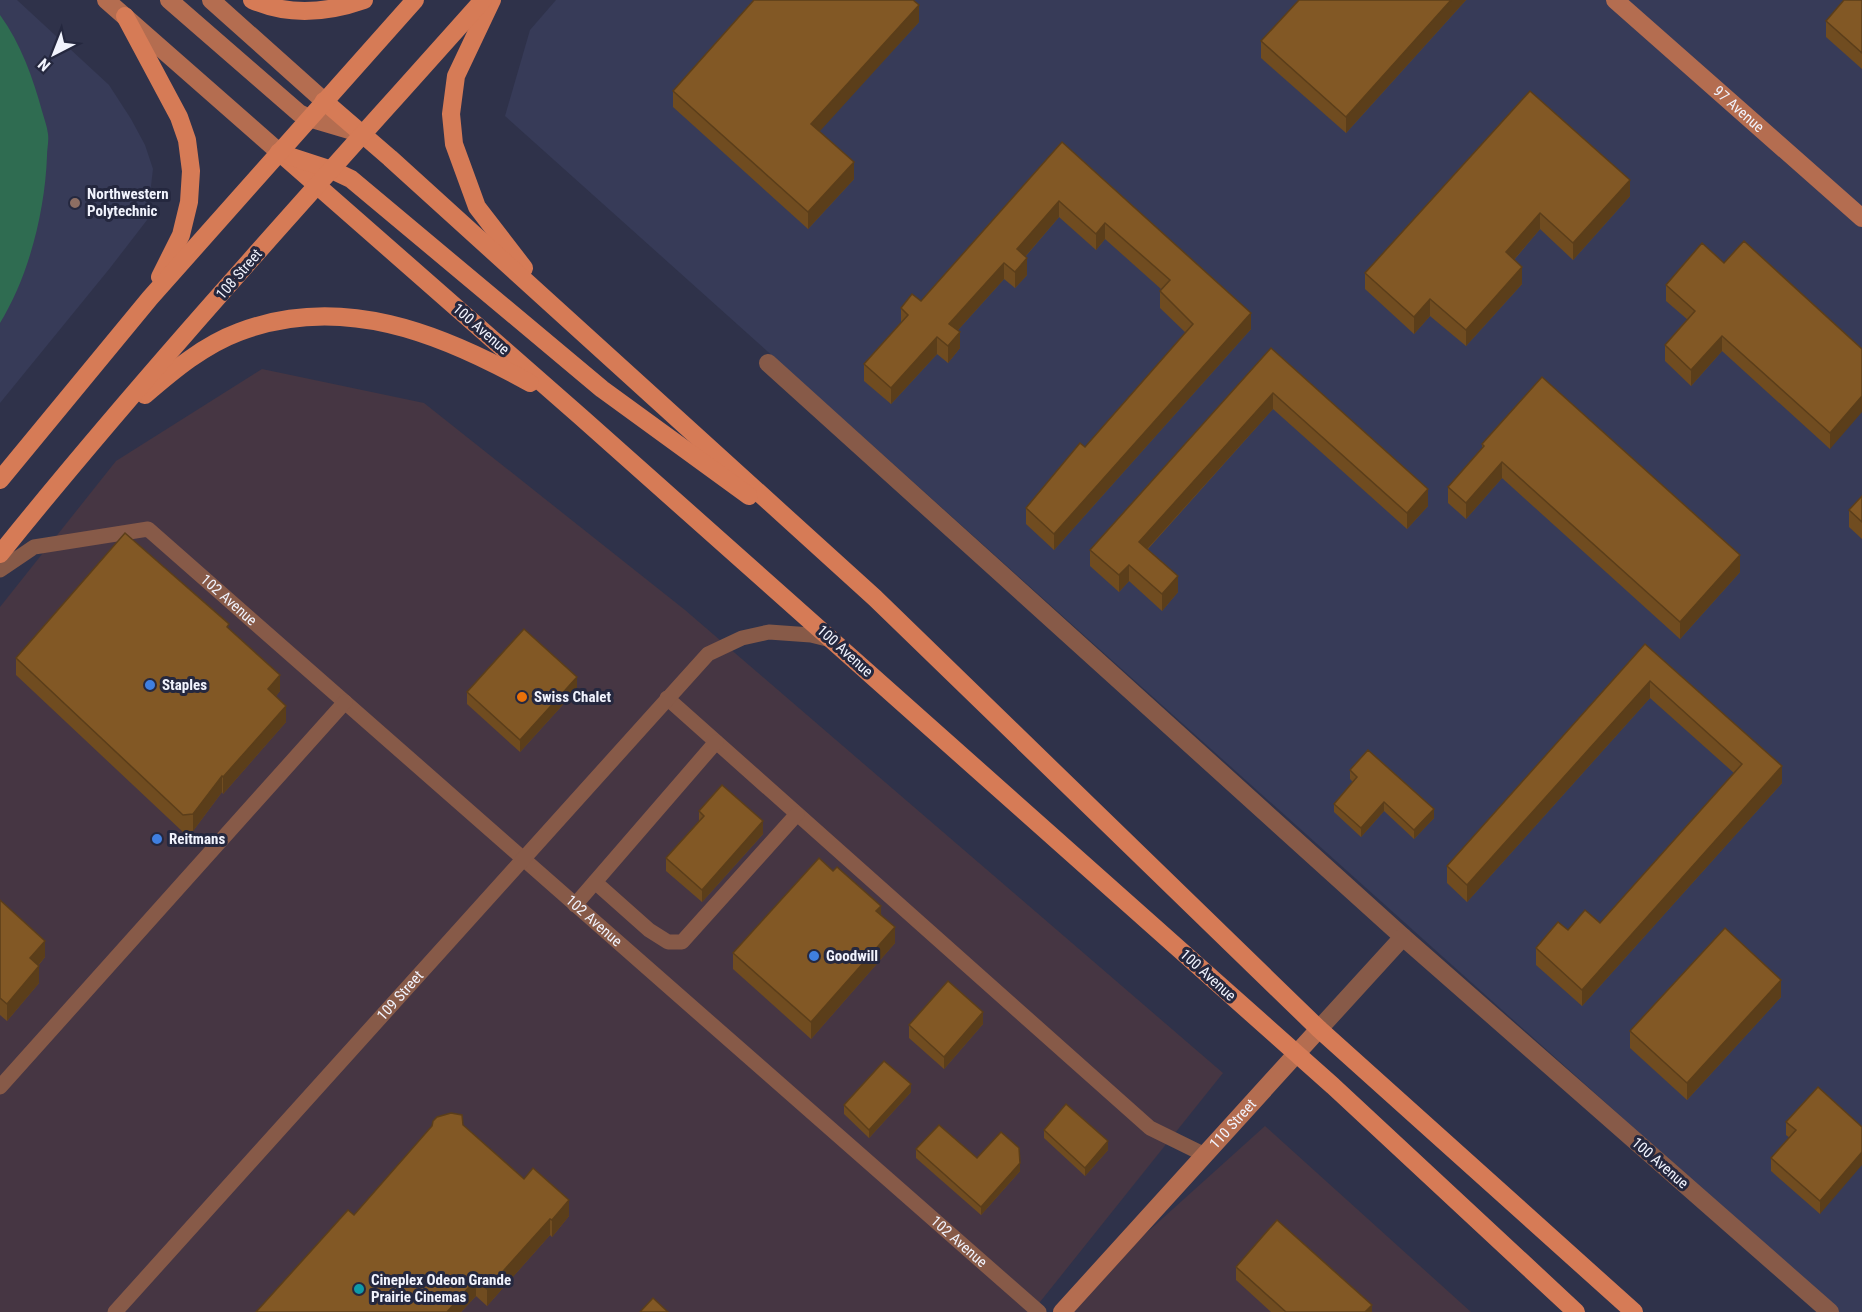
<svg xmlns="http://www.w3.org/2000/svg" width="1862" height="1312" viewBox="0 0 1862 1312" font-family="'Roboto Condensed',sans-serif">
	<rect width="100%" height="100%" fill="#2f324a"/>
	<g fill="#463643">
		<path d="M 262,369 L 424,403 L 685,610 L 1223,1073 L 1032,1312 L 0,1312 L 0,607 L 116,461 Z"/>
		<path d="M 1265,1126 L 1471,1312 L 1062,1312 L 1072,1300 Z"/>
	</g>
	<g fill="#373b58">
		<path d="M 0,0 L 17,0 L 109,85 L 131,119 L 145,145 L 153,169 L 147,220 L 110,268 L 0,403 Z"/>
		<path d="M 556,0 L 1862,0 L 1862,1312 L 1839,1312 L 505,116 L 530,30 Z"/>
	</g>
	<path fill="#2f6c51" d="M 0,15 C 21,44 33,78 42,111 C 44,118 47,126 48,134 C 49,141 47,149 47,156 C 45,211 29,276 0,323 Z"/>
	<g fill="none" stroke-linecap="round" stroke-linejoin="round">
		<g stroke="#875a48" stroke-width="15">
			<path id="s1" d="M 0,570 L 34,547 L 148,529 L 1039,1312"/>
			<path d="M 667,698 L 1150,1128 L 1205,1155"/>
			<path d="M 595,882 L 649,930 L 668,942 L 682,942 L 797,814"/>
			<path d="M 575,905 L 716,742"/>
			<path d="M 0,1087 L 345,702"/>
			<path id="s2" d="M 115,1312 L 708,654 L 742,638 L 769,632 L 811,635 L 831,640"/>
		</g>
		<g stroke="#875a48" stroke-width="18">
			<path d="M 768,363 L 1403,937 L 1830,1312"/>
			<path d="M 1319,1029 L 1403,937"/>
		</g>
		<g stroke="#b46d50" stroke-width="18">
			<path d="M 106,0 L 279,152"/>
			<path d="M 169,0 L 299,113 L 309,118 L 363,134"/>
			<path d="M 211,0 L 324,101"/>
			<path id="s3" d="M 1615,0 L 1862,218"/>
			<path id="s4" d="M 1062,1312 L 1319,1029"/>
		</g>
		<g stroke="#d67b56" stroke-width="18">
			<path d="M 252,0 C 288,16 327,13 364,0"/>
			<path d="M 492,0 L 456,76 L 451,114 L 454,144 L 477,207 L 524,268"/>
			<path d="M 125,16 L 179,117 L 187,140 L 191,171 L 189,202 L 181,235 L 160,277"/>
			<path d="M 324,101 L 390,158 L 875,598 L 1319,1029 L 1634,1312"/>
			<path d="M 279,152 L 581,417 L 1333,1086 L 1576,1312"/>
			<path d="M 286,155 L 332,170 L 351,179 L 602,389 L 749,496"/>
			<path d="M 145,395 C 174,370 204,345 239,332 C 341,293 441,333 530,383"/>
			<path d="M 0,480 L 150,298 L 415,0"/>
			<path d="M 0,554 C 154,363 320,183 483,0"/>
		</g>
	</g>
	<g fill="#704c20">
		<path d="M 1299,0 L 1466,0 L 1346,133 L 1261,58 L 1261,41 Z"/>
		<path d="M 1862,0 L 1862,69 L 1826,37 L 1826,21 Z"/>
		<path d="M 919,22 L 819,131 L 854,179 L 808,229 L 673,107 L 673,91 Z"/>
		<path d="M 1530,91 L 1630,196 L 1573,260 L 1540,229 L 1514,260 L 1522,284 L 1466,346 L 1430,316 L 1414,334 L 1365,289 L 1365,273 Z"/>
		<path d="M 1062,142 L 1251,329 L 1054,550 L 1026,524 L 1026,508 L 1085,447 L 1186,333 L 1160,308 L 1160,291 L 1161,289 L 1105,239 L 1096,250 L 1059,217 L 1025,257 L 1027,275 L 1015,288 L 1004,279 L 958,330 L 960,348 L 948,363 L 937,354 L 891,404 L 864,381 L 864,364 L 901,323 L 901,308 L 921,301 Z"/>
		<path d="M 1724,263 L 1862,349 L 1830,449 L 1722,351 L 1691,386 L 1665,361 L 1665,345 L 1688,320 L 1666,301 L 1666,285 Z"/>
		<path d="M 1271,348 L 1428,506 L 1407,529 L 1273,409 L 1148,549 L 1178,592 L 1162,611 L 1129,581 L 1119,592 L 1090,566 L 1090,550 Z"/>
		<path d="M 1482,444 L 1740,572 L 1680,639 L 1502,478 L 1466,519 L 1448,503 L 1448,487 L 1482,448 Z"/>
		<path d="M 1862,496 L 1862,539 L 1849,527 L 1849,510 Z"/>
		<path d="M 229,629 L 280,691 L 276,696 L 286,722 L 223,794 L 222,792 L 193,831 L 183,832 L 16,675 L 16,658 Z"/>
		<path d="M 1645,644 L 1782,783 L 1582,1006 L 1536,965 L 1536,948 L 1568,930 L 1600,923 L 1734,773 L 1650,698 L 1467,902 L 1447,883 L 1447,866 Z"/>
		<path d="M 577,689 L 520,752 L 467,704 L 467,692 Z"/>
		<path d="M 1350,770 L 1434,818 L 1414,839 L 1384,811 L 1361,837 L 1334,812 L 1334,804 L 1353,782 L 1350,779 Z"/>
		<path d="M 699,811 L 763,834 L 702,902 L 666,871 L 666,858 L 699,821 Z"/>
		<path d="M 0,900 L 45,957 L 38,966 L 39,983 L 7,1021 L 0,1015 Z"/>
		<path d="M 881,914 L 895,943 L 811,1039 L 733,969 L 733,953 Z"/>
		<path d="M 1781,997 L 1687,1100 L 1630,1048 L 1630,1031 Z"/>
		<path d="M 983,1024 L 944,1069 L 909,1038 L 909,1025 Z"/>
		<path d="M 911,1092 L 869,1138 L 844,1114 L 844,1105 Z"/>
		<path d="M 1786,1122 L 1862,1127 L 1820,1214 L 1771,1171 L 1771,1158 L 1790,1138 L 1786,1135 Z"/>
		<path d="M 463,1125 L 524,1179 L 569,1216 L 552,1237 L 550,1235 L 487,1306 L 476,1296 L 461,1312 L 256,1312 L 354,1215 Z"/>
		<path d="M 1044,1130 L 1108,1150 L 1085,1176 L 1044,1138 Z"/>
		<path d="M 916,1149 L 977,1158 L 1020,1171 L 981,1215 L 916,1158 Z"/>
		<path d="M 1236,1267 L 1372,1312 L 1271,1312 L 1236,1280 Z"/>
	</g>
	<g fill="#5b3e1a">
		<path d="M 1451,0 L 1466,0 L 1346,133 L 1346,117 Z"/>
		<path d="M 919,5 L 919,22 L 811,141 L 811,124 Z"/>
		<path d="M 854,162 L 854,179 L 808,229 L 808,212 Z"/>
		<path d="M 1630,180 L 1630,196 L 1573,260 L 1573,243 Z"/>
		<path d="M 1059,201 L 1059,217 L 1017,266 L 1017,249 Z"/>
		<path d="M 1540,213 L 1540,229 L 1506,269 L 1506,252 Z"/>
		<path d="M 1105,223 L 1105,239 L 1096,250 L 1096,234 Z"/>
		<path d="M 1027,258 L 1027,275 L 1015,288 L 1015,272 Z"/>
		<path d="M 1004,263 L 1004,279 L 949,340 L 949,324 Z"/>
		<path d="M 1522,267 L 1522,284 L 1466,346 L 1466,330 Z"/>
		<path d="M 1430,299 L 1430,316 L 1414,334 L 1414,317 Z"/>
		<path d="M 1251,313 L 1251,329 L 1054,550 L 1054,534 Z"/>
		<path d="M 960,332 L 960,348 L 948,363 L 948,346 Z"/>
		<path d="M 1722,336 L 1722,351 L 1691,386 L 1691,370 Z"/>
		<path d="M 937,337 L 937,354 L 891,404 L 891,388 Z"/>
		<path d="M 1273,393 L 1273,409 L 1139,558 L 1139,542 Z"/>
		<path d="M 1862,396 L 1862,412 L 1830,449 L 1830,433 Z"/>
		<path d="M 1502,462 L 1502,478 L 1466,519 L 1466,503 Z"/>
		<path d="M 1428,489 L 1428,506 L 1407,529 L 1407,513 Z"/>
		<path d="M 1740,555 L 1740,572 L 1680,639 L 1680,622 Z"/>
		<path d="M 1129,565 L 1129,581 L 1119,592 L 1119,575 Z"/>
		<path d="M 1178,576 L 1178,592 L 1162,611 L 1162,594 Z"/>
		<path d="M 280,675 L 280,691 L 268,706 L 268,689 Z"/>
		<path d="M 577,677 L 577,689 L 520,752 L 520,740 Z"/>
		<path d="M 1650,681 L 1650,698 L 1467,902 L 1467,885 Z"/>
		<path d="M 286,706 L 286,722 L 223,794 L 223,777 Z"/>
		<path d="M 1782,766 L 1782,783 L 1582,1006 L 1582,990 Z"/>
		<path d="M 222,776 L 222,792 L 193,831 L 193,814 Z"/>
		<path d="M 1384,802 L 1384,811 L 1361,837 L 1361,828 Z"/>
		<path d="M 1434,809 L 1434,818 L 1414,839 L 1414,830 Z"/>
		<path d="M 763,821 L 763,834 L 702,902 L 702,890 Z"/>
		<path d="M 881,906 L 881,922 L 876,911 Z"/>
		<path d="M 895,927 L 895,943 L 811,1039 L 811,1022 Z"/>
		<path d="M 45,941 L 45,957 L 30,975 L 30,958 Z"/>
		<path d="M 39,966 L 39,983 L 7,1021 L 7,1004 Z"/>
		<path d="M 1781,980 L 1781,997 L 1687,1100 L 1687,1083 Z"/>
		<path d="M 983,1012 L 983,1024 L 944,1069 L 944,1057 Z"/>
		<path d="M 911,1084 L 911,1092 L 869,1138 L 869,1130 Z"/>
		<path d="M 1108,1141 L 1108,1150 L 1085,1176 L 1085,1168 Z"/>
		<path d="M 1862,1152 L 1862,1165 L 1820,1214 L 1820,1201 Z"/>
		<path d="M 1020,1163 L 1020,1171 L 981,1215 L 981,1207 Z"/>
		<path d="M 569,1200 L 569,1216 L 552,1237 L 552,1220 Z"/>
		<path d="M 550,1219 L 550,1235 L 487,1306 L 487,1289 Z"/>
		<path d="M 476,1279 L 476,1296 L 461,1312 L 447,1312 Z"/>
		<path d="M 1372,1305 L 1372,1312 L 1365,1312 Z"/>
	</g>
	<g fill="#825825" stroke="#5b3e1a" stroke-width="1.5">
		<path d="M 754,0 L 913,0 L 919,5 L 811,124 L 854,162 L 808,212 L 673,91 Z"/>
		<path d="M 1299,0 L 1451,0 L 1346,117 L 1261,41 Z"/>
		<path d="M 1844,0 L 1862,0 L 1862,53 L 1826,21 Z"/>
		<path d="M 1530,91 L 1630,180 L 1573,243 L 1540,213 L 1506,252 L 1522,267 L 1466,330 L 1430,299 L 1414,317 L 1365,273 Z"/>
		<path d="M 1062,142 L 1251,313 L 1054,534 L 1026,508 L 1080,443 L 1085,447 L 1193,324 L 1160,291 L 1170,280 L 1105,223 L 1096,234 L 1059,201 L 1017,249 L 1027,258 L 1015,272 L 1004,263 L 949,324 L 960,332 L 948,346 L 937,337 L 891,388 L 864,364 L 908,315 L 901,308 L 912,294 L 921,301 Z"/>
		<path d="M 1744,241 L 1862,349 L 1862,396 L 1830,433 L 1722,336 L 1691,370 L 1665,345 L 1695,311 L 1666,285 L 1702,243 L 1724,263 Z"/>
		<path d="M 1271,348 L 1428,489 L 1407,513 L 1273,393 L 1139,542 L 1178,576 L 1162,594 L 1129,565 L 1119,575 L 1090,550 Z"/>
		<path d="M 1542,377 L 1740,555 L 1680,622 L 1502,462 L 1466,503 L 1448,487 L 1484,446 L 1482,444 Z"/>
		<path d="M 1862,496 L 1862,522 L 1849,510 Z"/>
		<path d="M 125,533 L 229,624 L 227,627 L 280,675 L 268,689 L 286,706 L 223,777 L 222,776 L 193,814 L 183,815 L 16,658 Z"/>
		<path d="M 524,629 L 577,677 L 520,740 L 467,692 Z"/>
		<path d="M 1645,644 L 1782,766 L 1582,990 L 1536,948 L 1558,922 L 1568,930 L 1585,910 L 1600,923 L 1742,764 L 1650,681 L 1467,885 L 1447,866 Z"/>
		<path d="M 1368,750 L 1434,809 L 1414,830 L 1384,802 L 1361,828 L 1334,804 L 1357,777 L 1350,770 Z"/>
		<path d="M 722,785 L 763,821 L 702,890 L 666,858 L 704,816 L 699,811 Z"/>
		<path d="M 819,858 L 833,871 L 837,867 L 881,906 L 876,911 L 895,927 L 811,1022 L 733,953 Z"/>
		<path d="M 0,900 L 45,941 L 30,958 L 39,966 L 7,1004 L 0,998 Z"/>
		<path d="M 1725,928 L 1781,980 L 1687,1083 L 1630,1031 Z"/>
		<path d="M 948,981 L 983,1012 L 944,1057 L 909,1025 Z"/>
		<path d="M 884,1061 L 911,1084 L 869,1130 L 844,1105 Z"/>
		<path d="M 1818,1087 L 1862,1127 L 1862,1152 L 1820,1201 L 1771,1158 L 1796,1130 L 1786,1122 Z"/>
		<path d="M 1066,1104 L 1108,1141 L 1085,1168 L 1044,1130 Z"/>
		<path d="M 451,1113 L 462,1115 L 463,1125 L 524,1179 L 533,1168 L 569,1200 L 552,1220 L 550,1219 L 487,1289 L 476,1279 L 447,1312 L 256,1312 L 348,1210 L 354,1215 L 432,1126 L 433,1121 L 437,1117 Z"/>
		<path d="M 939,1125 L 977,1158 L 1001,1132 L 1019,1148 L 1020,1163 L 981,1207 L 916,1149 Z"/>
		<path d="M 1277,1220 L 1372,1305 L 1365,1312 L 1286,1312 L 1236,1267 Z"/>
		<path d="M 653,1298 L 668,1312 L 640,1312 Z"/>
	</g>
	<circle fill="#8d6e63" stroke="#25283f" stroke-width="2" cx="75" cy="203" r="6"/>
	<g fill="#3f7fe0" stroke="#25283f" stroke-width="2">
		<circle cx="150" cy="685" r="6"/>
		<circle cx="157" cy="839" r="6"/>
		<circle cx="814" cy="956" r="6"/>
	</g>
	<circle fill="#e8710a" stroke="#25283f" stroke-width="2" cx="522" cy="697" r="6"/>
	<circle fill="#0f9aa8" stroke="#25283f" stroke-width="2" cx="359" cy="1289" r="6"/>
	<g text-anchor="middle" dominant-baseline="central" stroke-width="6" stroke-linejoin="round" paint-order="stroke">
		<g font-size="15" fill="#f1f3fd" stroke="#25283f">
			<text stroke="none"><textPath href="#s3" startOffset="165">97 Avenue</textPath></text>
			<text transform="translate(239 274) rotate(-49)">108 Street</text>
			<text transform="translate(481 329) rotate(41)">100 Avenue</text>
			<text stroke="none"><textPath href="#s1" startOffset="264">102 Avenue</textPath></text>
			<text transform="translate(845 651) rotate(42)">100 Avenue</text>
			<text stroke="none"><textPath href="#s1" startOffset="750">102 Avenue</textPath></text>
			<text transform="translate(1208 975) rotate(42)">100 Avenue</text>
			<text stroke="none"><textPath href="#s2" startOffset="426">109 Street</textPath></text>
			<text stroke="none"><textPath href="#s4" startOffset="254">110 Street</textPath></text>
			<text transform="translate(1660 1163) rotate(41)">100 Avenue</text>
			<text stroke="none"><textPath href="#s1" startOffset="1236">102 Avenue</textPath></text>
		</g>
		<g font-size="15" font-weight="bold" fill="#f1f3fd" stroke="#25283f" text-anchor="start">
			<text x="87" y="194">Northwestern<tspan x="87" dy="17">Polytechnic</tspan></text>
			<text x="162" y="685">Staples</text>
			<text x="534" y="697">Swiss Chalet</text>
			<text x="169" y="839">Reitmans</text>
			<text x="826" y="956">Goodwill</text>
			<text x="371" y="1280">Cineplex Odeon Grande<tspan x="371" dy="17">Prairie Cinemas</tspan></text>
		</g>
	</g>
	<g transform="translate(54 54) rotate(222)" stroke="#25283f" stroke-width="4.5" paint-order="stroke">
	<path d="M0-4.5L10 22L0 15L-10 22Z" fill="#f1f3fd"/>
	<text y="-9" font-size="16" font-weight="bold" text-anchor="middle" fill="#f1f3fd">N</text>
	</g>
</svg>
